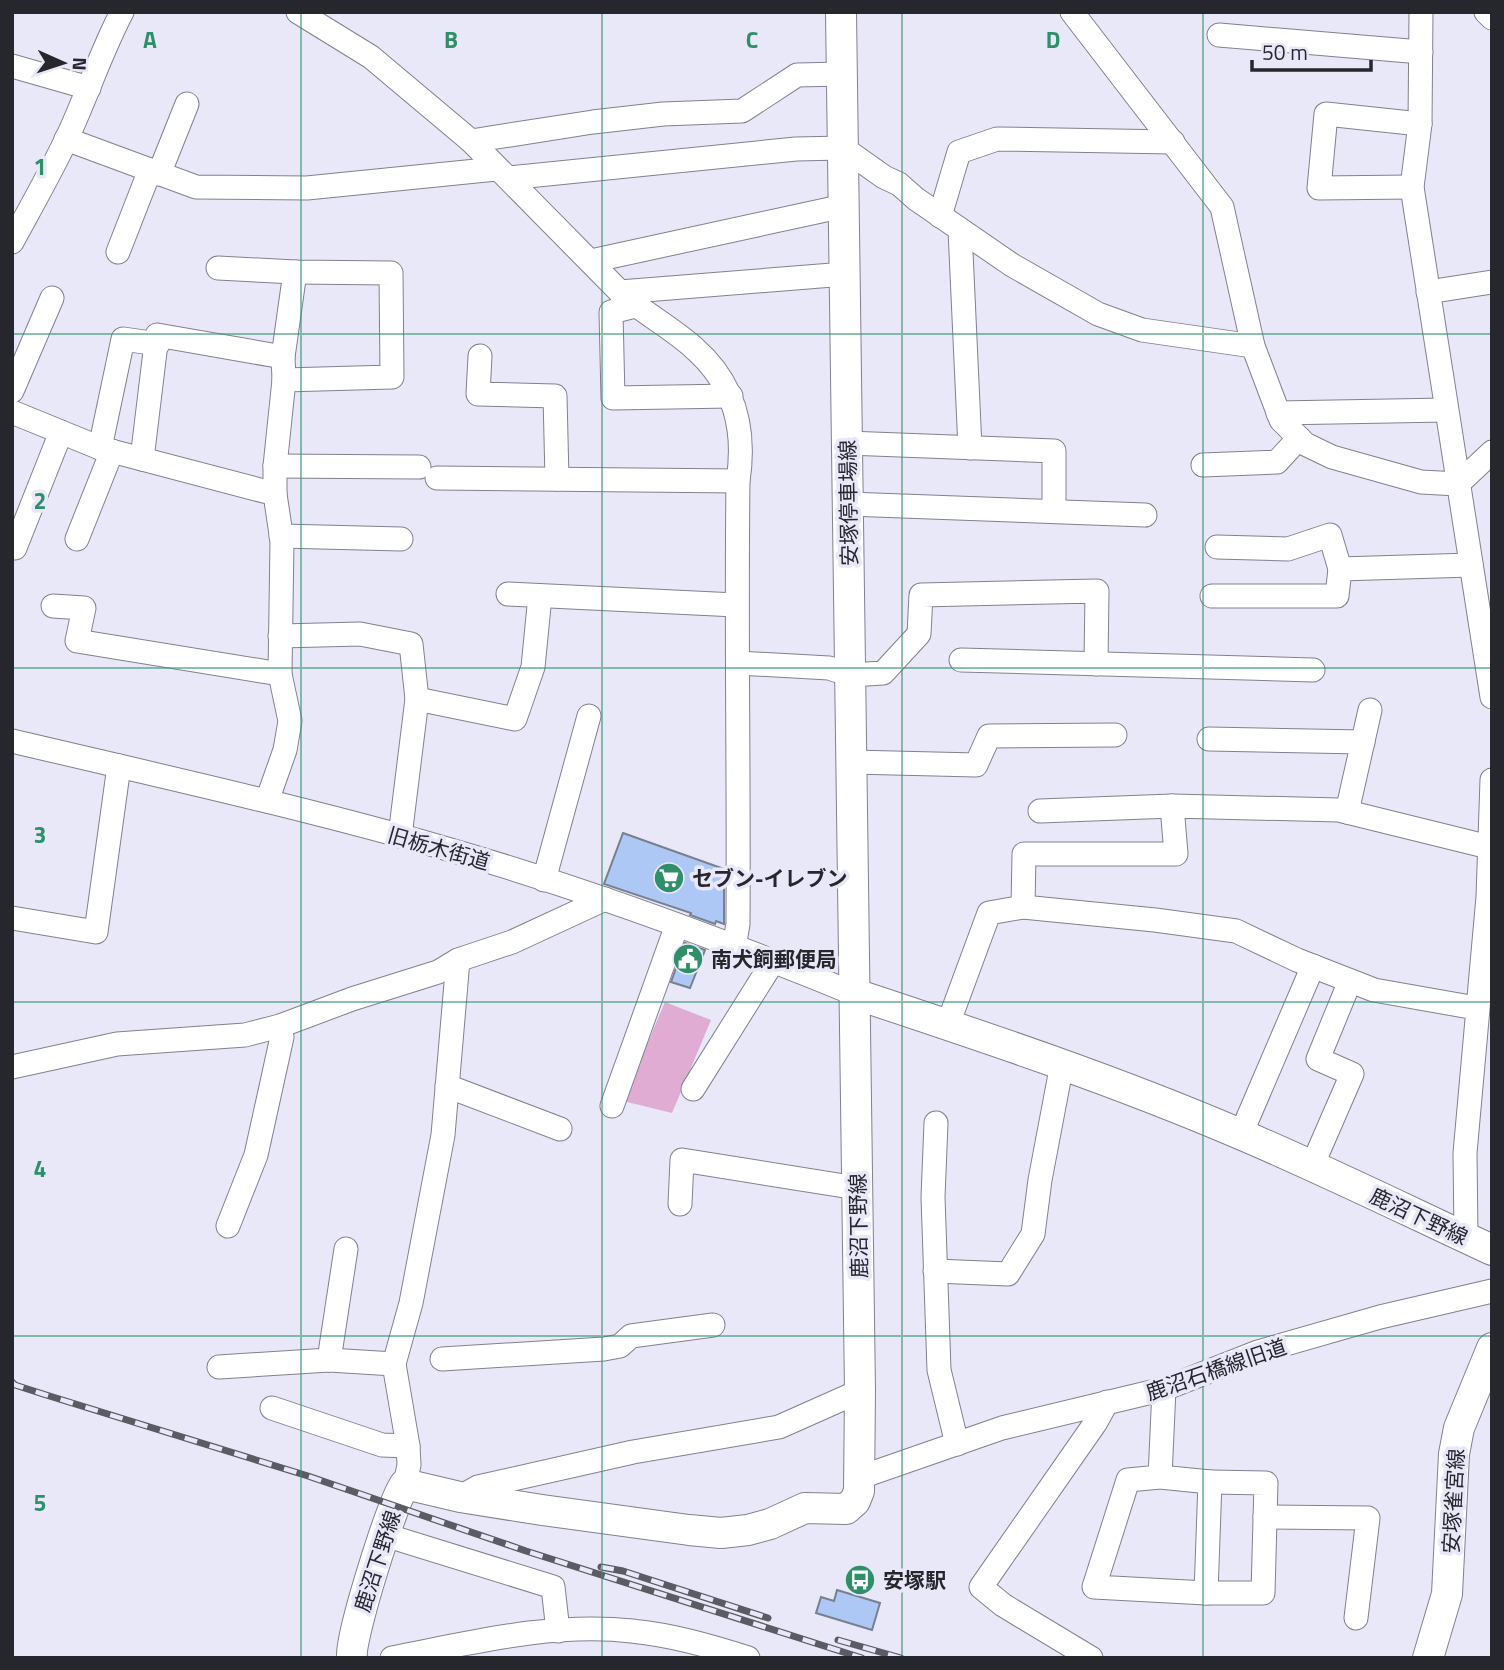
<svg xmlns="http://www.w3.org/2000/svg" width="1504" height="1670" viewBox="0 0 1504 1670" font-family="'Titillium Web','Noto Sans JP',sans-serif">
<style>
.green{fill:#e1acd4}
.building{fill:#aec8f6;stroke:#77808e;stroke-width:2}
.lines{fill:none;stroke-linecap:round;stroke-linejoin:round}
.minor-casing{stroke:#818090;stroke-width:25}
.major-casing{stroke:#818090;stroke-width:32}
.minor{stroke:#fff;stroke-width:23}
.major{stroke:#fff;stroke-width:30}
.rail-casing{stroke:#5b5b64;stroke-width:7}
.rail{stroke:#e8e8f9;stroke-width:4.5;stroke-dasharray:13;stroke-linecap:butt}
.grid{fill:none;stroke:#2e8f68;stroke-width:2;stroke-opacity:0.55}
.labels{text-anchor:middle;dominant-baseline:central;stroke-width:7;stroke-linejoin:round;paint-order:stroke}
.street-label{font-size:21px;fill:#26262d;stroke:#e8e8f9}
.poi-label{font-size:21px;font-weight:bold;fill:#26262d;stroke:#e8e8f9;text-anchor:start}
.grid-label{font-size:23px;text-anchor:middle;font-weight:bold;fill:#2e8f68;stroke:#e8e8f9;stroke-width:7;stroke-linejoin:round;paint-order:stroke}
</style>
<rect width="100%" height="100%" fill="#e8e8f9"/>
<path class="green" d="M665 1002 711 1020 672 1113 623 1101Z"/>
<g class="building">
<path d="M623 833 724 869V924L716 921 715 924 690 915 691 913 604 884Z"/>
<path d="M685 943 705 950 690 988 671 982Z"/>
<path d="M837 1590 880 1603 872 1630 816 1613 821 1597 834 1601Z"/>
</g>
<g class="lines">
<g class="minor-casing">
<g id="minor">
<path d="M298 12 371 57 471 141"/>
<path d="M1072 12 1222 207 1253 346 1281 420 1305 444 1332 457 1421 482 1458 484 1492 452"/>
<path d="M1421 12 1420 124 1412 187 1492 697"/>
<path d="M1486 12 1492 18"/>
<path d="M1219 35 1421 52"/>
<path d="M12 66 89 88"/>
<path d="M66 139 196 187 307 188 496 169"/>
<path d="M159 174 187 104"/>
<path d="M508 178 796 149 843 148 884 177 899 184 916 199 1012 265 1098 314 1142 330 1253 346"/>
<path d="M1412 187 1319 188 1326 114 1420 124"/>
<path d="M940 216 959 152 997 139 1173 142"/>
<path d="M960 230 970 448"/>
<path d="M12 242C31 207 51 172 68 136 87 95 101 52 122 12"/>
<path d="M118 252 150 170"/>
<path d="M591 261 844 206"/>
<path d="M218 268 295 272 391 273 392 377 284 380"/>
<path d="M620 292 845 274"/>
<path d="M1428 292 1492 282"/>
<path d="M635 306 611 312 613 398 731 396"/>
<path d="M480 356 478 394 555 396 557 479"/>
<path d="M12 391 52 298"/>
<path d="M12 412 100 448 275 494 282 541 280 674 290 721 285 750 267 801"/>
<path d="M1278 413 1446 410"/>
<path d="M847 443 1054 451V511"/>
<path d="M100 448 123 339 158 344"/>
<path d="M142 459 157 335 283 357"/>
<path d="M1203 465 1277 462 1299 438"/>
<path d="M275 466 419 467"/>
<path d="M437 478 738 481"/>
<path d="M275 494V466L284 380 283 357 295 272"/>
<path d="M848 504 1145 515"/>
<path d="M281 536 401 539"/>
<path d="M77 539 112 451"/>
<path d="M1217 547 1288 549 1330 535 1340 569"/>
<path d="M15 548 61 432"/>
<path d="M508 594 736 605"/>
<path d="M1212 596H1337L1340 569 1471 565"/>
<path d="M53 606 84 608 77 641 280 674"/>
<path d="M280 636 360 634 411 644 417 699 400 836"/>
<path d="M961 660 1313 670"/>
<path d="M738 663 829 668 850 675 883 673 919 634 921 595 1097 591 1096 664"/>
<path d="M417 699 515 719 533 667 540 596"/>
<path d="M1209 739 1363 742"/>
<path d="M12 741C152 774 292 805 430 844 574 885 716 937 855 994"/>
<path d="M852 762 976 765 989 736 1115 735"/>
<path d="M1040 811 1172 806"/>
<path d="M1347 812 1370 710"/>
<path d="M544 880 589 716"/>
<path d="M1023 907 1155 920 1236 931 1297 960 1374 990 1476 1008"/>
<path d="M12 918 96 932 119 766"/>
<path d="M734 947 738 924C739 777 736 629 738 481 746 429 735 384 694 348 671 327 643 313 620 292L471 141 593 122 663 114 742 111 797 75 842 74"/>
<path d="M948 1024 989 913 1023 907 1024 854H1176L1172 806 1339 810 1489 847"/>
<path d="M12 1067 117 1044 245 1035 280 1026 352 999 438 972 458 960 512 942 605 899"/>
<path d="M447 1086 560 1129"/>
<path d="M693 1089 774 960"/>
<path d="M612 1106 677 925"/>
<path d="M936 1123 933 1197 939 1370 957 1444"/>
<path d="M1241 1134 1313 966"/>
<path d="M1312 1166 1352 1074 1318 1059 1350 981"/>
<path d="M680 1204 682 1160 857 1188"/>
<path d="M228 1226 256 1155 282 1037 280 1026"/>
<path d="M1466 1238 1465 1153 1488 897 1492 780"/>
<path d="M935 1271 1008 1274 1033 1234 1040 1180 1062 1064"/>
<path d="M442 1359 604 1349 620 1346 631 1336 713 1325"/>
<path d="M329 1360 346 1249"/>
<path d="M219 1367 329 1360 394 1364"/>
<path d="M272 1408 382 1445 408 1446"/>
<path d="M861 1477 1002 1428 1164 1389 1258 1352 1380 1317 1492 1291"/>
<path d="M1160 1477 1210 1482 1206 1593 1094 1587 1128 1480 1160 1477 1164 1389"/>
<path d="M405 1484 409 1465 408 1446 394 1364 411 1303 443 1135 458 960"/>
<path d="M460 1497 478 1487 633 1452 779 1427 860 1391"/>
<path d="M1265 1517 1368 1518 1356 1618"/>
<path d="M385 1535 553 1587 558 1631"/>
<path d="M1206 1593H1263L1266 1483 1210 1482"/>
<path d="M392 1658C470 1643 552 1622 632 1631 672 1635 710 1646 748 1658"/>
<path d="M1091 1658 1003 1605 981 1587 1096 1422 1107 1402"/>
</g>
</g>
<g class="major-casing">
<g id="major">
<path d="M855 994C985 1037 1114 1080 1240 1134 1325 1170 1408 1211 1492 1250"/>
<path d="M352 1658C349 1639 392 1502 405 1484L460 1497 542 1510 689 1530 721 1533 748 1530 770 1524 805 1508 846 1509 855 1501 859 1491 860 1391 841 12"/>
<path d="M1428 1658 1447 1594 1454 1454 1459 1428 1492 1348"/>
</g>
</g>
<use href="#minor" class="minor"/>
<use href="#major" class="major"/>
<g class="rail-casing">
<g id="rail">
<path d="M12 1382 15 1385 43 1394 308 1476 526 1551 862 1658"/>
<path d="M601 1567 623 1571 768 1618"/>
<path d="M838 1640 901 1658"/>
</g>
</g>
<use href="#rail" class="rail"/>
</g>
<path class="grid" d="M301 12V1658M602 12V1658M902 12V1658M1203 12V1658M12 334H1492M12 668H1492M12 1002H1492M12 1336H1492"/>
<defs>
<g id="supermarket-disc" transform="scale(1.575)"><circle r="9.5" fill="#2e8f68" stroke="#e8e8f9"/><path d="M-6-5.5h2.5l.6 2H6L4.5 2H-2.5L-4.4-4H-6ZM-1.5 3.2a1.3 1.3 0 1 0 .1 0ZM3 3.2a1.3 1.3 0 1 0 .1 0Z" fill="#fff"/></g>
<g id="civic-disc" transform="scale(1.575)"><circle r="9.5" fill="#2e8f68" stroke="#e8e8f9"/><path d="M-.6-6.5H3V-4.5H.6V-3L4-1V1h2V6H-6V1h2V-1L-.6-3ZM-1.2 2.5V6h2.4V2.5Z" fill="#fff"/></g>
<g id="bus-disc" transform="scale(1.575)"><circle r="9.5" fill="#2e8f68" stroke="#e8e8f9"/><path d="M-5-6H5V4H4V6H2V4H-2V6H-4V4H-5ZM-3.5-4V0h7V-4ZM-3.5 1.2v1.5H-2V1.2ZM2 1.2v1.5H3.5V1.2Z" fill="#fff"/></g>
</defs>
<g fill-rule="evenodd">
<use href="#supermarket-disc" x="669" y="878"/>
<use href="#civic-disc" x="688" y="959"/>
<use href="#bus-disc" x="860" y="1580"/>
</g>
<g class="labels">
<g class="street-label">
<text transform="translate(848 503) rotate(-91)">安塚停車場線</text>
<text transform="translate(439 848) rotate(16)">旧栃木街道</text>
<text transform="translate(1419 1216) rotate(25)">鹿沼下野線</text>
<text transform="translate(858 1226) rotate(-91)">鹿沼下野線</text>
<text transform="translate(1216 1369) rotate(-19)">鹿沼石橋線旧道</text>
<text transform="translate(1453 1501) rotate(-87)">安塚雀宮線</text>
<text transform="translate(377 1561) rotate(-72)">鹿沼下野線</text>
</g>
<g class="poi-label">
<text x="692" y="878">セブン-イレブン</text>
<text x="711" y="959">南犬飼郵便局</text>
<text x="883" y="1580">安塚駅</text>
</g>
</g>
<g class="grid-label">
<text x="150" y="48">A</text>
<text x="451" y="48">B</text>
<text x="752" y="48">C</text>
<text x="1053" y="48">D</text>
<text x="40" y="175">1</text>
<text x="40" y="509">2</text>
<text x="40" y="843">3</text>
<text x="40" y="1177">4</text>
<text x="40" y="1511">5</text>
</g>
<rect width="1504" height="1670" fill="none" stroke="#26262d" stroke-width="28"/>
<g transform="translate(63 63) rotate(93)" stroke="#e8e8f9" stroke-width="5" paint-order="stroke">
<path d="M0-5L12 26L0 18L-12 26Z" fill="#26262d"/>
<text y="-10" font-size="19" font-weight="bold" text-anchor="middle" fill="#26262d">N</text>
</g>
<path d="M1252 60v10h119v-10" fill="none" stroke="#26262d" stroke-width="3.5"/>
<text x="1262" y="60" font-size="21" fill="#26262d" stroke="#e8e8f9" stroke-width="5" paint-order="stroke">50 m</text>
</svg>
